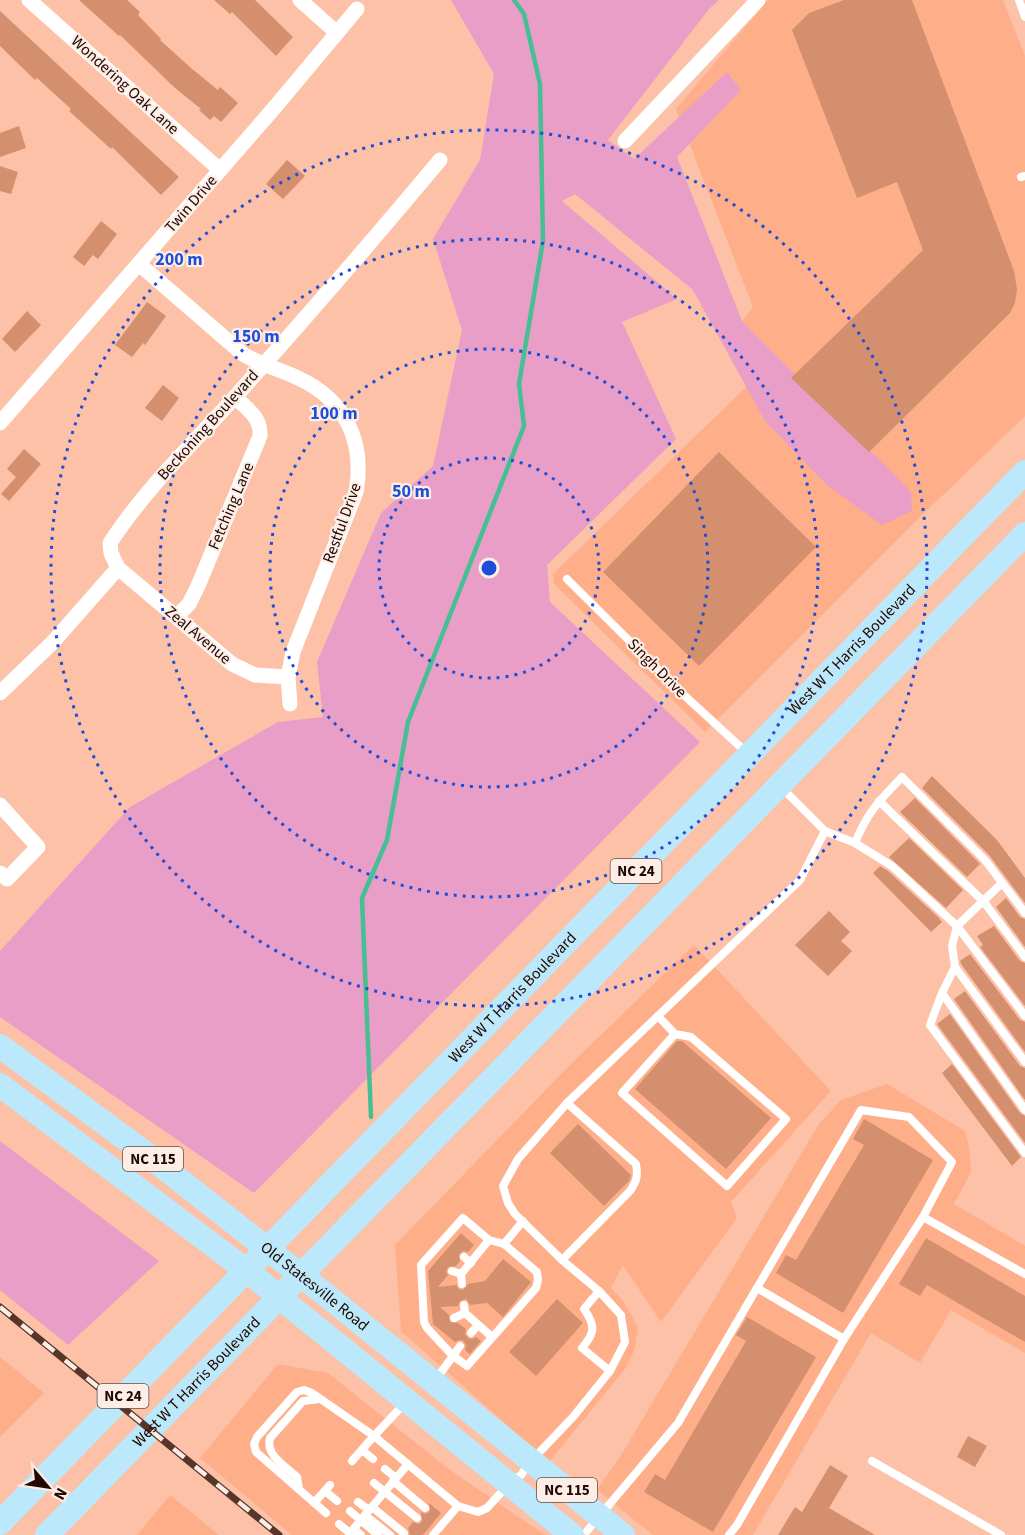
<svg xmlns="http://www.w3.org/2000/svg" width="1025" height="1535" viewBox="0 0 1025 1535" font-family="'Source Sans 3',sans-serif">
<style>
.built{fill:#feaf8a}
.green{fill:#e89ec7}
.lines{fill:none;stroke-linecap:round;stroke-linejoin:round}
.stream{stroke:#46bf93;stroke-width:4.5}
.building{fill:#d48f6f}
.lane{stroke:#fff;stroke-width:8}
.street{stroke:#fff;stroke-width:15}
.primary{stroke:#bbe9fb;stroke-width:24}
.rail-casing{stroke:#57362a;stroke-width:7}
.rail{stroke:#fdede7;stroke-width:4.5;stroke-dasharray:14;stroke-linecap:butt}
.ring{fill:none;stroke:#1d4ed8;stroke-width:3;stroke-dasharray:3 6}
.labels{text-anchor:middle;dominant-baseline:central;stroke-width:4.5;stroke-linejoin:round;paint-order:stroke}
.shield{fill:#fdede7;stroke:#634d46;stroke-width:1.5}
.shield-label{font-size:15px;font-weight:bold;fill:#210801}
.street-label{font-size:16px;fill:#210801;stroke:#fdede7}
.centre{fill:#1d4ed8;stroke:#fdede7;stroke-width:3}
.ring-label{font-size:18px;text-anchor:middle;font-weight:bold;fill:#1d4ed8;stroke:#fdede7;stroke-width:4.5;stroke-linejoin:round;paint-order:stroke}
</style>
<rect width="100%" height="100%" fill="#fcc1a7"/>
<g class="built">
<path d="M768 0H1003L1025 56V416L915 522 705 732 554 584 553 574 775 359 742 321 753 307 676 109Z"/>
<path d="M694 945 831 1091 731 1202 737 1218 661 1322 623 1265 611 1288 623 1301 638 1327 635 1349 625 1369 549 1462 401 1331 395 1245 573 1062Z"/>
<path d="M887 1084 965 1131 969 1147 971 1172 954 1204 1025 1246V1353L951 1310 920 1363 871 1333 753 1535H653L597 1490 623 1452 819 1124 841 1100Z"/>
<path d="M0 1357 44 1393 0 1437Z"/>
<path d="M278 1364 328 1373 450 1470 545 1535H292L200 1458Z"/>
<path d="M170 1495 219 1535H137Z"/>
</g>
<g class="green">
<path d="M451 0H719L709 9 608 140 634 159 727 72 741 90 677 157 742 321 911 492 912 511 882 525 828 486 765 421 693 290 575 194 562 201 677 299 622 322 676 439 547 565 550 602 700 742 254 1193 0 1017V951L130 807 278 722 323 717 317 662 381 513 433 466 462 330 433 239 480 160 494 74Z"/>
<path d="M0 1141 159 1261 68 1345 0 1290Z"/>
</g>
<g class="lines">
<path class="stream" d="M371 1117 362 898 387 840 408 722 524 426 519 384 543 241 540 84 524 14 514 0"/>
</g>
<g class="building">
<path d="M79 0H127L140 12 138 15 161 39 160 40 191 68 218 90 220 87 238 103 221 122 214 116 210 120 199 110 201 109 175 88 120 35 119 36Z"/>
<path d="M214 0H255L293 37 276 56 232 12 230 14Z"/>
<path d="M844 0H912L1014 271 1017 289 1015 303 1010 313 869 452 791 378 923 250 897 182 857 198 792 30 809 13Z"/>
<path d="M0 11 179 177 161 195 112 147 111 149 69 111 71 109 37 78 35 80 0 46Z"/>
<path d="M19 126 26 148 0 157V133Z"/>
<path d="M287 160 305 176 283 199 266 184Z"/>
<path d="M0 166 18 172 11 194 0 191Z"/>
<path d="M101 221 117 234 98 259 93 255 84 266 73 257Z"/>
<path d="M147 302 166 316 145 345 143 343 132 357 115 345Z"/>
<path d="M27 311 41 325 15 352 2 339Z"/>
<path d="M163 385 179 398 162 421 145 408Z"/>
<path d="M24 449 41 464 9 501 1 494 16 477 7 469Z"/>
<path d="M719 452 816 547 699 666 603 572Z"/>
<path d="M932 776 997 840 1025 878V903L989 855 922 788Z"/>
<path d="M915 798 980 864 967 877 900 812Z"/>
<path d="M909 838 963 890 946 908 889 857Z"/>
<path d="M880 866 888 871 938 917 942 922 931 932 873 873Z"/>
<path d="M1006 898 1020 917 1025 919V947L996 907Z"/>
<path d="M829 911 850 932 841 941 852 951 828 976 795 945Z"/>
<path d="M994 926 1020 961 1025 963V1006L980 947 983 945 977 936Z"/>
<path d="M970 954 1020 1020 1025 1022V1052L961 964 960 961Z"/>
<path d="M965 991 1020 1066 1025 1068V1100L954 999Z"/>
<path d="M950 1014 1020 1113 1025 1116V1143L937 1024Z"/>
<path d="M677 1041H682L771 1118 726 1169 635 1089Z"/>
<path d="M952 1064 1021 1157 1012 1166 942 1073Z"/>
<path d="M864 1119 933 1160 843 1313 776 1273 786 1255 796 1260 864 1145 853 1139Z"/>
<path d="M578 1124 631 1175 629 1181 604 1206 550 1153Z"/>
<path d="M461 1233 474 1245 468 1252 463 1251 459 1254 460 1261 456 1266 448 1267 446 1272 448 1275 438 1287 456 1285 459 1289 463 1290 468 1284 485 1281 503 1259 531 1282 503 1317 487 1303 470 1305 466 1299 460 1301 458 1306 440 1307 449 1315 450 1322 458 1323 466 1329 465 1334 468 1338 472 1339 476 1337 481 1341 470 1354 465 1350 466 1346 464 1341 460 1340 455 1342 433 1324 428 1271Z"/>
<path d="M926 1238 1025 1296V1342L927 1285 920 1296 899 1284Z"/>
<path d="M557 1299 583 1323 536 1376 509 1352Z"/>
<path d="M747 1317 816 1357 713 1532 644 1492 655 1474 665 1480 746 1341 736 1335Z"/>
<path d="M968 1436 987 1446 975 1467 957 1457Z"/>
<path d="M830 1465 848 1476 829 1508 875 1535H778L795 1507 802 1512Z"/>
<path d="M429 1503 441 1513 423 1535H410L408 1528 413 1522 419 1524 422 1521 421 1512 426 1514 430 1511Z"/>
</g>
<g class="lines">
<g class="lane">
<path d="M1019 0 1025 17"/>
<path d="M1021 177 1025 176"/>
<path d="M567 579 685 696 746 752"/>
<path d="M879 801 984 902 1025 957"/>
<path d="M825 831 855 843 892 866 957 926 1025 1016"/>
<path d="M855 843C868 811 879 801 902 777L985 860 1025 913"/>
<path d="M955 967 952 946 957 926 1002 883"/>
<path d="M942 993 930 1025 1025 1153"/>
<path d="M658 1016 675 1034 622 1093 727 1186 786 1119 691 1037 675 1034"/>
<path d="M1025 1062 955 967 942 993 1025 1110"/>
<path d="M464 1257 471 1263"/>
<path d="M562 1260 630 1191C637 1181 638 1175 636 1164L567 1103"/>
<path d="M452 1271 461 1274"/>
<path d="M462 1284 461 1274 489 1240"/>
<path d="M599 1291 584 1309C596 1326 595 1333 582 1348L610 1371"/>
<path d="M464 1305 465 1313 492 1337"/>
<path d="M454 1318 465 1313"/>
<path d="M471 1333 478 1325"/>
<path d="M844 1339 923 1217"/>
<path d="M460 1346 453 1356 467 1366 536 1288 538 1280 537 1272 504 1244"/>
<path d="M436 1379 453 1356 427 1328 424 1322 421 1265 463 1218 489 1240 504 1244 523 1221"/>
<path d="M404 1404 374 1436 458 1506 478 1512 487 1508 509 1484 521 1475 531 1461 573 1417 610 1371 625 1342 621 1315 599 1291 562 1260 515 1214 508 1203 503 1186 518 1159 567 1103 800 880 825 831 782 788"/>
<path d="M362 1450 373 1459"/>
<path d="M872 1461 1001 1535"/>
<path d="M385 1469 396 1478"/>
<path d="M393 1481 425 1508"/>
<path d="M374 1483 417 1518"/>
<path d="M299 1489 297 1477C285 1466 265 1455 270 1438L303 1401 320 1399"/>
<path d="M325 1491 337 1501"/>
<path d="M358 1502 369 1510"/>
<path d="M314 1503 330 1485"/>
<path d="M372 1507 404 1533"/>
<path d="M350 1511 378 1535"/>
<path d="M326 1513 256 1452 254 1444 257 1437 297 1392 304 1390 312 1393 374 1436 352 1461"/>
<path d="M365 1515 390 1535"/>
<path d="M339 1524 352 1535"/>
<path d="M354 1529 361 1535"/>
<path d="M587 1531 678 1423 861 1110 909 1117 952 1162 923 1217 1025 1274"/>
<path d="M350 1533 408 1464"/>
<path d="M433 1535 458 1506"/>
<path d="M729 1535 737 1525 844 1339 757 1288"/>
</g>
<g class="street">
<path d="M29 0 220 170"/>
<path d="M300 0 337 33"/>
<path d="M625 141 758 0"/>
<path d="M139 264 243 354C260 365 280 369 298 378 346 400 365 442 356 492L293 652 288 677 290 704"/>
<path d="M0 423 275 107 357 9"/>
<path d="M118 568 232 664 255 675 288 677"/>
<path d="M176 617 189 604 198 586 260 436C261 417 248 410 235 397"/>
<path d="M0 693 53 642 118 568 111 553 110 543C145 489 191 446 234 398 304 320 373 240 440 160"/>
<path d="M0 805 38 847 7 879 0 873"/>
</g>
<g class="primary">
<path id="s1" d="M0 1046 145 1153 326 1295 623 1535"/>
<path d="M0 1085 246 1270 572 1535"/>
<path id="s2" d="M0 1523 1025 472"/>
<path id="s3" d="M47 1535 1025 534"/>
</g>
<g class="rail-casing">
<path id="rail" d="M0 1307 279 1535"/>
</g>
<use href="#rail" class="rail"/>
</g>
<g class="ring">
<circle cx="489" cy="568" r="110"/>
<circle cx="489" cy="568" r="219"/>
<circle cx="489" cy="568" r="329"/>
<circle cx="489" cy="568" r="438"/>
</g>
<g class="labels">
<g class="shield">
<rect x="610.5" y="859" width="51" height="24" rx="4.5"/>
<rect x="123" y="1147" width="60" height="24" rx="4.5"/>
<rect x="97.5" y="1384" width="51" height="24" rx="4.5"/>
<rect x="537" y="1478" width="60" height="24" rx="4.5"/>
</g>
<g class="shield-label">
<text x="636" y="871">NC 24</text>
<text x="153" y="1159">NC 115</text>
<text x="123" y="1396">NC 24</text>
<text x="567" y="1490">NC 115</text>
</g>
<g class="street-label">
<text transform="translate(125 85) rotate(42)">Wondering Oak Lane</text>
<text transform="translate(191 204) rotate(-49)">Twin Drive</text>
<text transform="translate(208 425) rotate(-48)">Beckoning Boulevard</text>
<text transform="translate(231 506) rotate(-67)">Fetching Lane</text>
<text transform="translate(342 523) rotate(-70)">Restful Drive</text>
<text transform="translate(198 635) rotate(40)">Zeal Avenue</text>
<text stroke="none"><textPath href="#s2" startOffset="1220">West W T Harris Boulevard</textPath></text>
<text transform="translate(657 668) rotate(45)">Singh Drive</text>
<text stroke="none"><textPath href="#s2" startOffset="734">West W T Harris Boulevard</textPath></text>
<text stroke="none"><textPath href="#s1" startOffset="396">Old Statesville Road</textPath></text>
<text stroke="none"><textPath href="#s3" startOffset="214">West W T Harris Boulevard</textPath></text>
</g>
</g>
<circle cx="489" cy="568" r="9" class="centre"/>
<g class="ring-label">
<text x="179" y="265">200 m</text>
<text x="256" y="342">150 m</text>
<text x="334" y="419">100 m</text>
<text x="411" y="497">50 m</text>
</g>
<g transform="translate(48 1487) rotate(119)" stroke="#fdede7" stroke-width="4.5" paint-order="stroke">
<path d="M0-4.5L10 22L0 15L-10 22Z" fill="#210801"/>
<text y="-9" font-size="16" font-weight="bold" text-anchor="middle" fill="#210801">N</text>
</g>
</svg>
